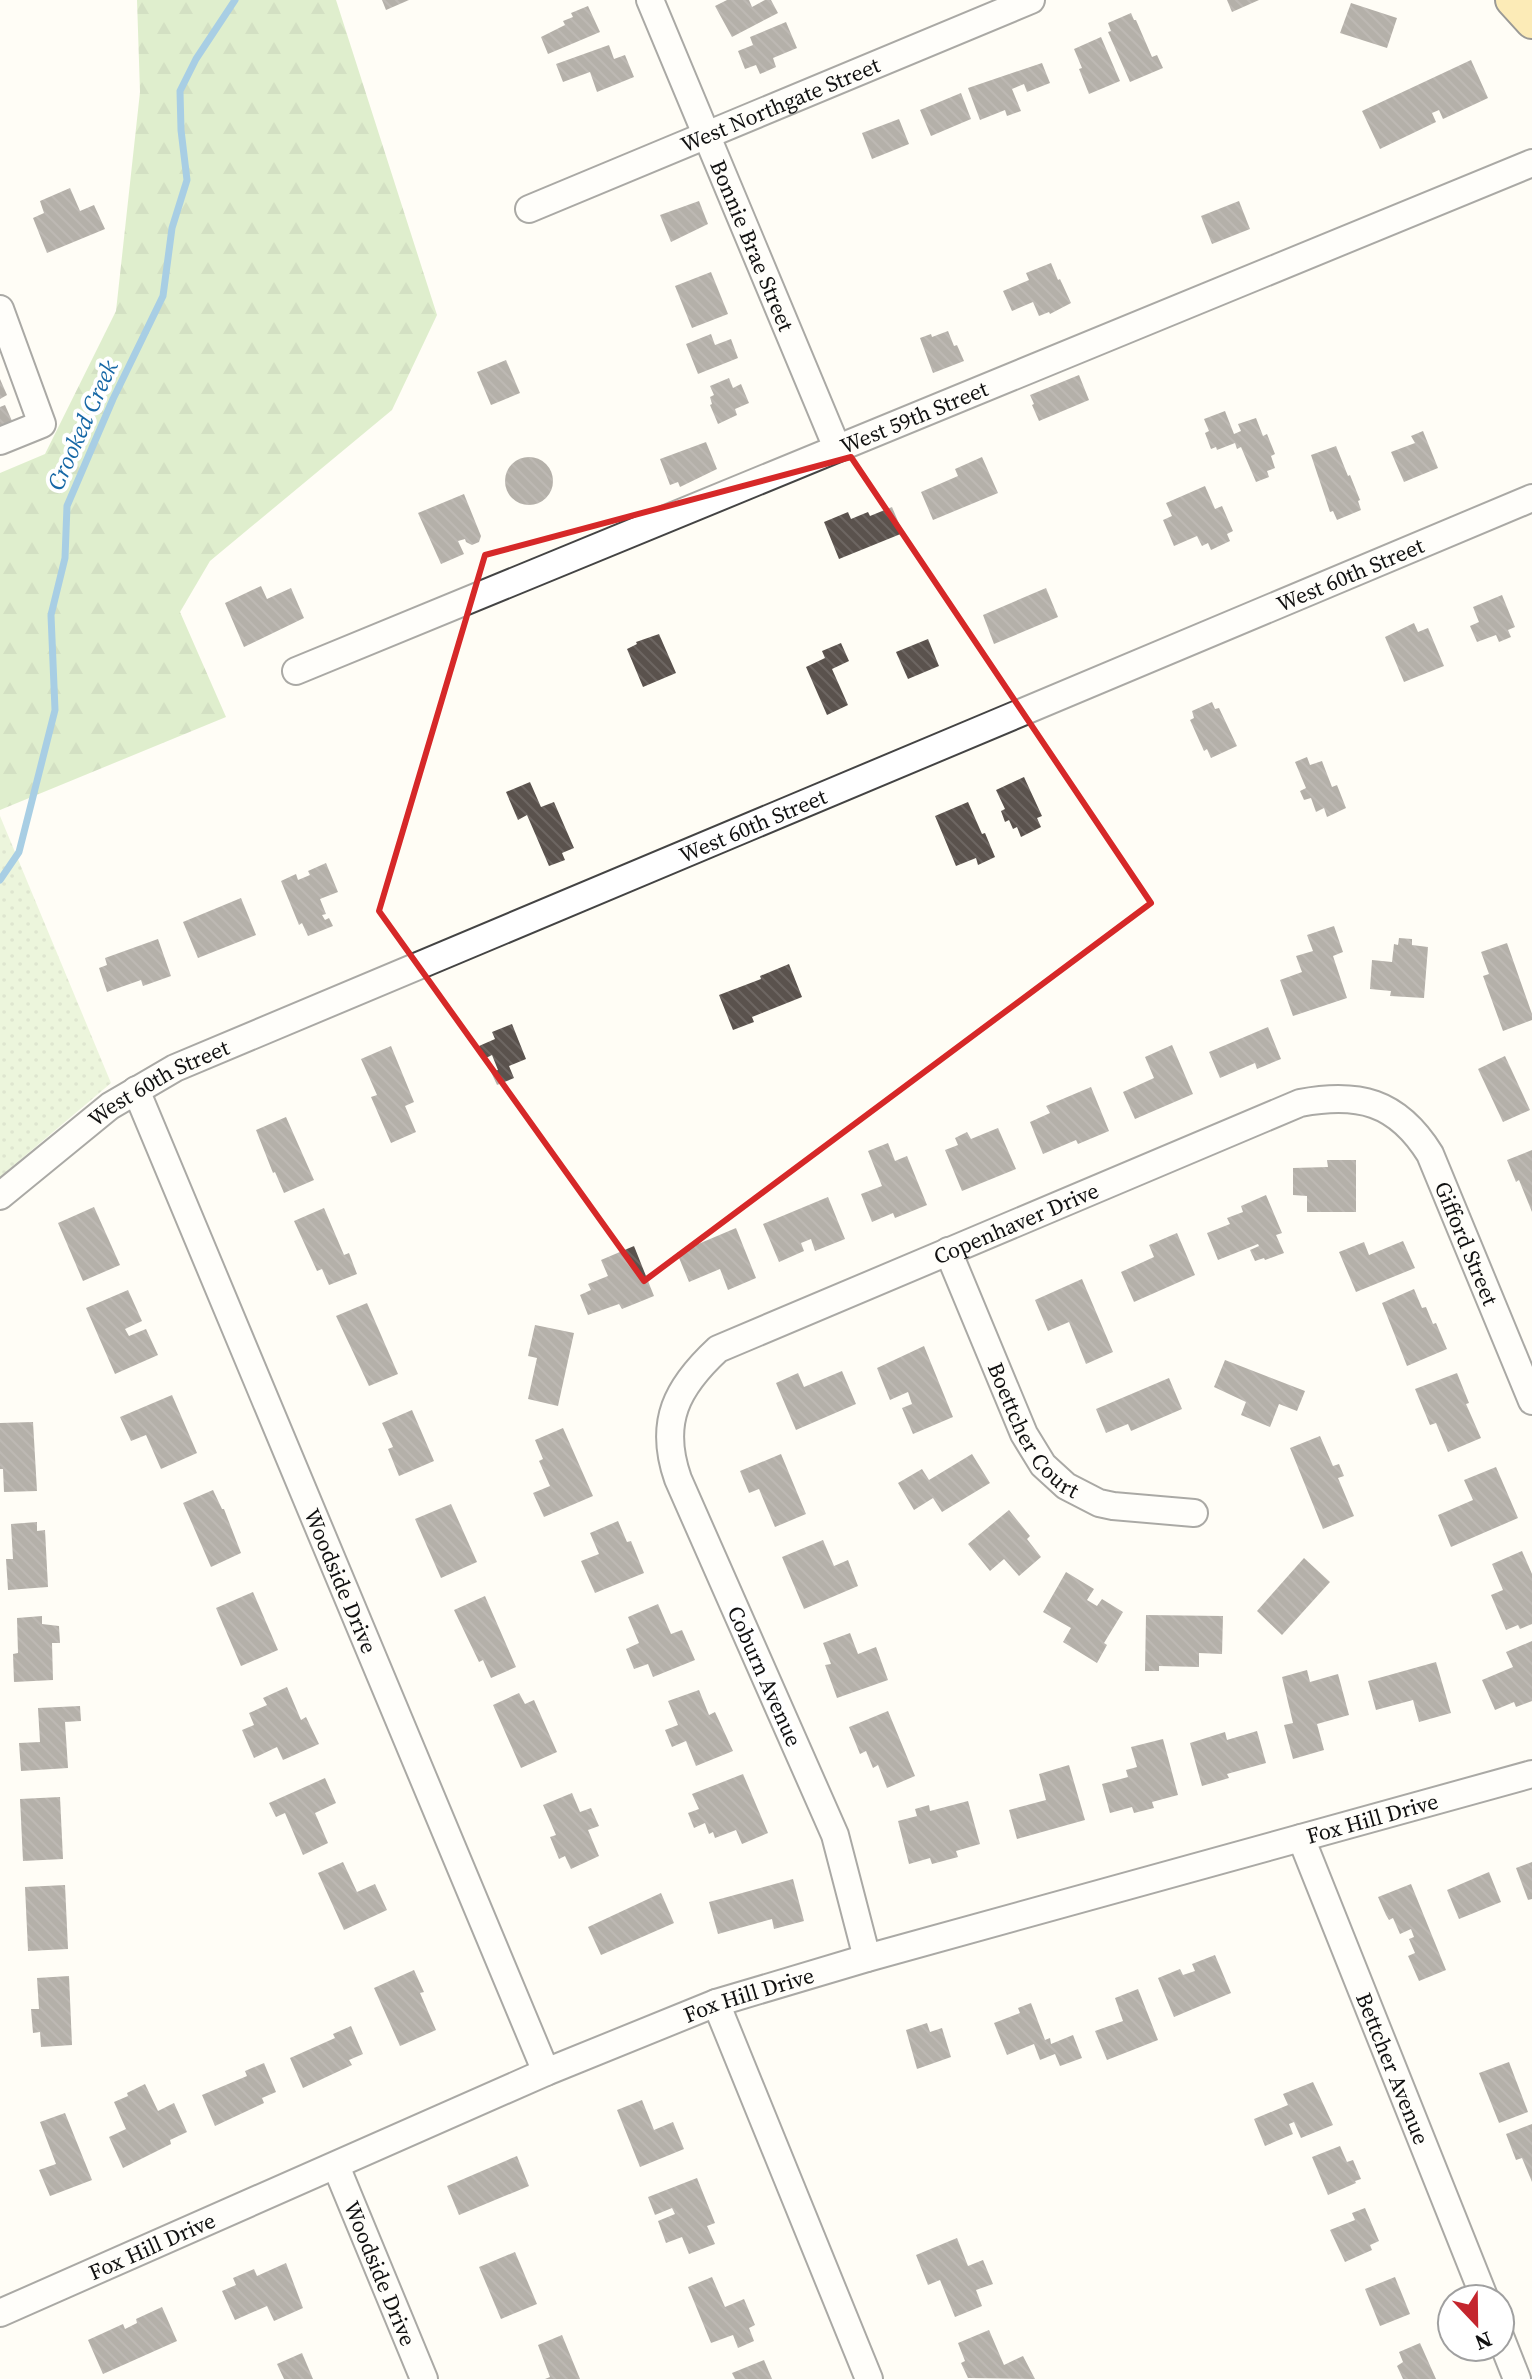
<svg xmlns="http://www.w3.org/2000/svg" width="1532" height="2379" viewBox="0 0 1532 2379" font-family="'Source Serif 4',serif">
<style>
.forest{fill:url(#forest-firs)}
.park{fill:url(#park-dots)}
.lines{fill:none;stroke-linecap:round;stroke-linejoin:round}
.stream{stroke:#3f96cf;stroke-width:7}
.building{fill:url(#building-back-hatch)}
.minor-casing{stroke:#444;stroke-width:30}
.major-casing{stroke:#222;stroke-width:36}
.minor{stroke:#fff;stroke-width:26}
.major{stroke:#f9d66b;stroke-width:32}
.marked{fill:none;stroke:#d62828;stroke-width:6;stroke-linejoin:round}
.labels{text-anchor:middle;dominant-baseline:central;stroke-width:8;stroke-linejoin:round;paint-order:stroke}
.street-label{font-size:22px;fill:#111;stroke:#fff}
.water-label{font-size:24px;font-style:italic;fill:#1768a6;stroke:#fff}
</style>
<defs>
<pattern id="forest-firs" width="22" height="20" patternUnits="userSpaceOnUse" patternTransform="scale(2)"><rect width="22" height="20" fill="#b9dc9c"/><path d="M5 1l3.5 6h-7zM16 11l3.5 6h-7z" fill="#9ebc85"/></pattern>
<pattern id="park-dots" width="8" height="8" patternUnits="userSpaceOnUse" patternTransform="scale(2)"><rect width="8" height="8" fill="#d5ebbd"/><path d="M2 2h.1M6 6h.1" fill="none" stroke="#b6c8a1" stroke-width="1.8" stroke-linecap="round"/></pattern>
<pattern id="building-back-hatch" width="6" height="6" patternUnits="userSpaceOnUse" patternTransform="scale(2)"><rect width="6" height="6" fill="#5a524d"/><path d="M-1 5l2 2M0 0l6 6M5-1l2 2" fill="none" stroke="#6d6662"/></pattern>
</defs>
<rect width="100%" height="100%" fill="#fffdf5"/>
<path class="forest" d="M137 0H336L437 315 392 410 210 561 180 612 226 717 0 810V473L45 454 116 311 140 92Z"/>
<path class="park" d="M0 816 111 1083 0 1177Z"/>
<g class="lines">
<path class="stream" d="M0 880 19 852 55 710 51 615 65 558 67 506 113 399 163 296 172 228 187 180 181 130 180 91 196 59 235 0"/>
</g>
<g class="building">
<path d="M382 0H409L386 10Z"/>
<path d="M727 0H749L752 7 765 0H771L778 13 732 37 715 6Z"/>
<path d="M1227 0H1259L1232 12Z"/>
<path d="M1351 3 1397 18 1387 48 1340 33Z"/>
<path d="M588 6 600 32 548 54 541 37 565 25 563 21 573 17 571 13Z"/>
<path d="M1131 13 1134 20H1136L1152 57 1157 55 1163 68 1130 82 1108 32 1111 31 1108 23Z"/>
<path d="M786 22 797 48 773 58 776 67 760 74 756 65 745 69 738 51 753 45 750 37Z"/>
<path d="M1101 37 1120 81 1089 94 1079 69 1082 68 1074 49Z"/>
<path d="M609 45 614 59 625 55 634 77 597 92 590 72 563 82 556 64Z"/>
<path d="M1471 60 1488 98 1443 119 1439 110 1432 113 1436 122 1380 149 1362 111Z"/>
<path d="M1042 63 1050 83 1027 92 1024 84 1012 89 1021 111 1007 116 1005 110 980 120 968 88Z"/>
<path d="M961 93 971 119 931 136 920 110Z"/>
<path d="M899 119 909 144 872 159 862 133Z"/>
<path d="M70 188 80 211 94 205 105 229 47 253 33 218 44 213 40 201Z"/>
<path d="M699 201 708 224 671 242 660 215Z"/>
<path d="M1239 201 1250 229 1212 244 1201 216Z"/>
<path d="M1051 263 1058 280 1060 279 1071 303 1050 314 1049 312 1039 316 1033 302 1012 311 1003 291 1029 280 1026 273Z"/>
<path d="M711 272 728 314 692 328 675 286Z"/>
<path d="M948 331 954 346 957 345 964 361 933 373 920 338 931 334 932 337Z"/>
<path d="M711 334 715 345 731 339 738 358 698 374 686 344Z"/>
<path d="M506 360 520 393 491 405 477 372Z"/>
<path d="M1079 375 1089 400 1039 421 1032 405 1034 404 1030 395Z"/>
<path d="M729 378 733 388 741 384 749 403 735 409 737 415 718 424 710 405 712 404 710 397 714 395 710 386Z"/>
<path d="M0 379 7 395 0 399Z"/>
<path d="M5 405 12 421 0 427V407Z"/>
<path d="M1225 411 1234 434 1241 431 1238 424 1256 418 1263 436 1267 434 1275 454 1271 456 1275 468 1267 471 1269 477 1256 482 1241 447 1237 449 1235 443 1217 450 1216 447 1211 449 1205 433 1209 431 1204 419Z"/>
<path d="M1423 431 1438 468 1404 482 1391 452 1415 443 1411 436Z"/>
<path d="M706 442 717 469 680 487 678 482 670 485 660 459Z"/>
<path d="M1336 446 1348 476 1350 475 1360 500 1358 501 1361 510 1337 520 1333 511 1330 512 1311 455Z"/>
<circle cx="529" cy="481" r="24"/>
<path d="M982 457 998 493 933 520 921 492 958 476 955 469Z"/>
<path d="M1205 486 1215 509 1222 506 1233 531 1227 534 1230 541 1211 550 1208 543 1202 546 1197 536 1174 546 1163 520 1172 516 1166 503Z"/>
<path d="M464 494 481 536 479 542 472 545 466 542 465 539 458 541 464 554 441 564 418 513Z"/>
<path d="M892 507 903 533 839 559 824 522 848 512 851 519 868 512 870 516Z"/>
<path d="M261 586 267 599 291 588 304 618 244 647 225 603Z"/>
<path d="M1046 588 1058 617 994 644 983 615Z"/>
<path d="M1502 595 1515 627 1508 630 1511 637 1499 642 1496 635 1477 642 1470 626 1479 622 1473 607Z"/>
<path d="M1414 623 1418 632 1428 628 1444 666 1404 682 1385 637Z"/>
<path d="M659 634 676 673 643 687 627 649 637 644 636 642Z"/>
<path d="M928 639 939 666 908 679 896 652Z"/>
<path d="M841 643 849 661 832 669 848 705 827 715 806 667 825 658 822 651Z"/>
<path d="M1212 702 1215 709 1219 708 1237 746 1211 758 1207 749 1204 751 1190 720 1194 718 1192 711Z"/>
<path d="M1307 757 1310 765 1322 761 1332 787 1337 785 1346 808 1327 817 1324 808 1316 812 1311 798 1304 800 1300 791 1306 788 1295 762Z"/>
<path d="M1024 777 1042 816 1037 818 1041 827 1021 837 1017 827 1013 829 1009 820 1005 822 1001 811 1005 809 996 790Z"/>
<path d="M530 782 541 807 554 802 574 848 562 853 565 860 549 866 527 815 518 820 506 792Z"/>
<path d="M968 802 982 834 985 833 995 857 978 865 976 858 956 866 935 816Z"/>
<path d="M326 863 338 892 320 899 326 914 322 915 325 920 329 918 333 926 308 936 302 923 299 925 281 881 296 874 298 880 310 875 308 871Z"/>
<path d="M241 898 256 935 198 958 183 922Z"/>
<path d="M1334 926 1343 952 1333 956 1347 998 1293 1016 1280 980 1302 972 1296 956 1313 951 1307 935Z"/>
<path d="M1399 938 1412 939V945L1428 947 1424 998 1390 996 1391 991 1370 989 1372 960 1392 962 1394 944 1398 945Z"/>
<path d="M158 939 171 976 143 986 141 980 107 992 99 968 107 965 105 958Z"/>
<path d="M1507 943 1532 1014V1020L1503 1031 1483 976 1489 974 1481 952Z"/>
<path d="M789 964 802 997 752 1017 754 1022 733 1030 719 995 761 979 760 976Z"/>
<path d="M512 1024 526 1059 509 1066 514 1078 497 1085 491 1072 498 1070 492 1055 484 1059 479 1046 495 1039 492 1032Z"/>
<path d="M1268 1027 1281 1059 1257 1069 1255 1063 1220 1078 1209 1052Z"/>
<path d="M1172 1045 1193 1094 1135 1119 1123 1092 1154 1078 1145 1057Z"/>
<path d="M391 1046 414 1102 405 1106 416 1132 391 1143 371 1097 377 1095 361 1059Z"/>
<path d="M1505 1056 1530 1110 1503 1122 1478 1069Z"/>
<path d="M1091 1087 1109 1131 1078 1144 1076 1140 1043 1154 1030 1122 1050 1113 1046 1106Z"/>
<path d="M286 1117 314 1180 284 1193 275 1172 273 1173 256 1130Z"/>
<path d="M998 1128 1016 1169 962 1191 945 1150 958 1145 955 1138 967 1132 971 1139Z"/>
<path d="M888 1143 895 1161 907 1156 927 1205 895 1218 893 1213 872 1222 861 1194 882 1186 868 1151Z"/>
<path d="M1532 1150V1212L1519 1180 1516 1182 1507 1160Z"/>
<path d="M1327 1160H1356V1212H1307V1196L1293 1195V1168L1328 1167Z"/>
<path d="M1266 1195 1282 1233 1276 1235 1284 1253 1265 1260 1264 1258 1255 1261 1250 1250 1259 1246 1258 1244 1218 1260 1207 1233 1230 1224 1227 1218 1243 1212 1241 1206Z"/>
<path d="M828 1197 845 1239 815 1251 811 1239 801 1243 804 1251 779 1262 763 1224Z"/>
<path d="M94 1207 120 1265 83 1281 58 1223Z"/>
<path d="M324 1208 344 1255 349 1253 357 1274 329 1285 322 1269 317 1271 294 1221Z"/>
<path d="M736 1228 756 1278 728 1290 720 1269 689 1282 677 1253Z"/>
<path d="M1177 1233 1195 1275 1134 1302 1121 1272 1154 1257 1149 1245Z"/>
<path d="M1403 1241 1415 1268 1356 1292 1339 1252 1364 1242 1369 1255Z"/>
<path d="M634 1246 654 1296 622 1309 619 1304 588 1315 580 1295 591 1290 588 1284 608 1276 601 1260Z"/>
<path d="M1082 1279 1113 1352 1086 1364 1069 1322 1048 1331 1035 1300Z"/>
<path d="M1414 1289 1422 1308 1426 1307 1433 1324 1436 1323 1447 1349 1407 1366 1382 1303Z"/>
<path d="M128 1290 142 1321 125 1329 129 1336 146 1329 158 1355 115 1374 86 1308Z"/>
<path d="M367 1303 398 1374 369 1386 336 1316Z"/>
<path d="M535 1325 574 1333 558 1406 528 1399 537 1358 528 1356Z"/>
<path d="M924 1346 953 1417 913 1434 902 1408 912 1404 908 1392 890 1400 877 1368Z"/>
<path d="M1225 1360 1305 1391 1297 1411 1279 1404 1270 1427 1241 1415 1246 1402 1214 1387Z"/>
<path d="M842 1371 856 1404 796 1430 776 1383 798 1373 804 1387Z"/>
<path d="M1457 1373 1469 1403 1466 1404 1481 1438 1448 1452 1436 1423 1430 1425 1415 1389Z"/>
<path d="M1169 1378 1182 1409 1131 1431 1128 1424 1106 1433 1096 1409Z"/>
<path d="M172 1395 197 1453 161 1469 146 1435 131 1441 120 1417Z"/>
<path d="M412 1410 434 1461 399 1476 388 1449 393 1447 382 1423Z"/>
<path d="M33 1422 37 1491 4 1492 3 1469H0V1423Z"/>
<path d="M563 1428 593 1496 544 1517 533 1493 550 1486 539 1461 543 1459 535 1440Z"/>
<path d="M1320 1436 1333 1466 1339 1464 1344 1476 1338 1478 1354 1516 1323 1529 1290 1448Z"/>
<path d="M781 1454 806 1514 775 1527 759 1489 749 1493 740 1471Z"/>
<path d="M972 1454 990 1483 942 1512 933 1498 914 1510 898 1483 922 1469 929 1480Z"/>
<path d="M1496 1467 1518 1518 1451 1547 1438 1515 1473 1500 1464 1480Z"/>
<path d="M213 1490 222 1509H224L241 1553 211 1567 183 1503Z"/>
<path d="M451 1504 477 1562 441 1578 415 1519Z"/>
<path d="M1009 1510 1030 1536 1027 1539 1041 1557 1019 1576 1004 1559 990 1571 968 1544Z"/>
<path d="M618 1521 627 1542 631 1541 644 1573 595 1593 581 1561 599 1554 590 1533Z"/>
<path d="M37 1522V1531L45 1530 48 1587 8 1590 6 1559H13L11 1524Z"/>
<path d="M823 1540 834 1566 848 1560 858 1586 804 1609 782 1557Z"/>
<path d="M1522 1551 1532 1574V1624L1520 1629 1518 1625 1506 1630 1491 1595 1503 1590 1492 1564Z"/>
<path d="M1304 1558 1330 1582 1282 1635 1257 1611Z"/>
<path d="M1066 1572 1094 1589 1087 1600 1097 1606 1102 1599 1123 1612 1104 1643 1107 1645 1097 1663 1063 1642 1071 1628 1043 1612Z"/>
<path d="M253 1592 278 1650 241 1666 216 1608Z"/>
<path d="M485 1596 516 1667 491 1678 483 1660 479 1662 454 1610Z"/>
<path d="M658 1604 671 1634 682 1630 695 1660 653 1677 648 1664 634 1669 626 1649 639 1643 628 1617Z"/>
<path d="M1146 1615 1223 1616 1222 1654 1199 1653V1667L1159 1666V1671H1145Z"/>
<path d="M42 1616V1624L59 1626 60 1643H52L53 1680 14 1682 13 1654 18 1653 17 1618Z"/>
<path d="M850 1633 858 1654 876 1647 888 1680 837 1698 825 1665 831 1664 823 1643Z"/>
<path d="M1532 1641V1701L1516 1707 1514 1702 1495 1710 1482 1680 1513 1667 1506 1652Z"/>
<path d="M1436 1662 1451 1713 1419 1722 1413 1700 1376 1710 1368 1681Z"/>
<path d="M1307 1670 1310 1682 1338 1674 1349 1715 1317 1724 1324 1750 1293 1759 1284 1725 1293 1723 1282 1677Z"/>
<path d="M287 1687 301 1720 306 1717 319 1744 283 1760 277 1747 254 1758 242 1730 254 1725 249 1713 267 1705 263 1698Z"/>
<path d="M699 1690 709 1715 715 1712 733 1751 696 1766 686 1741 672 1747 665 1730 678 1725 668 1701Z"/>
<path d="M519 1693 525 1704 534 1700 557 1752 521 1768 493 1705Z"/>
<path d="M80 1706 81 1721 65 1722 68 1768 21 1771 19 1743 40 1742 38 1708Z"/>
<path d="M888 1711 915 1776 887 1788 878 1765 873 1768 866 1751 860 1754 849 1727Z"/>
<path d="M1257 1731 1266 1763 1227 1774 1229 1778 1202 1786 1190 1743 1225 1732 1227 1740Z"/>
<path d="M1163 1739 1178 1795 1152 1802 1154 1808 1134 1813 1132 1807 1110 1813 1102 1784 1128 1777 1126 1770 1137 1767 1131 1747Z"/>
<path d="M1069 1765 1085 1820 1017 1839 1009 1810 1046 1800 1039 1774Z"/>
<path d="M743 1774 768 1833 742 1844 736 1830 715 1838 713 1832 709 1834 705 1823 694 1828 688 1813 699 1809 692 1794Z"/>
<path d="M325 1778 336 1803 315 1813 328 1843 303 1855 285 1813 276 1817 269 1803Z"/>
<path d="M572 1793 580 1812 591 1808 599 1826 588 1830 599 1856 571 1869 565 1856 559 1859 550 1837 556 1835 543 1805Z"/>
<path d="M60 1797 63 1859 23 1861 20 1799Z"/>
<path d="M968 1801 980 1844 956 1851 958 1857 932 1864 930 1858 909 1864 898 1821 917 1816 915 1809 929 1805 930 1811Z"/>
<path d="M343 1862 357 1892 375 1884 387 1910 344 1930 318 1873Z"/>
<path d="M1532 1862V1899L1528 1900 1516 1868Z"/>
<path d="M1489 1872 1501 1902 1459 1919 1447 1890Z"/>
<path d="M793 1879 804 1921 774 1929 772 1919 718 1934 709 1902Z"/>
<path d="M1411 1884 1446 1970 1419 1981 1408 1956 1415 1953 1409 1939 1414 1937 1411 1929 1400 1934 1393 1918 1389 1920 1386 1915 1378 1897Z"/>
<path d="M65 1885 68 1949 28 1951 25 1887Z"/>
<path d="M661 1893 674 1923 601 1955 588 1927Z"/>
<path d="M1215 1955 1231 1993 1174 2017 1158 1978 1180 1969 1183 1975 1195 1971 1192 1964Z"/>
<path d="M414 1970 424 1992 420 1993 436 2030 400 2046 374 1988Z"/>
<path d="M69 1976 72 2045 41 2047 40 2032 33 2033 31 2009H39L37 1978Z"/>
<path d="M1138 1989 1158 2040 1107 2060 1095 2031 1123 2021 1115 1998Z"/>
<path d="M1031 2003 1045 2040 1050 2038 1051 2044 1073 2035 1082 2058 1060 2066 1055 2054 1040 2060 1034 2044 1007 2055 994 2023 1020 2013 1018 2008Z"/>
<path d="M927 2023 930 2032 942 2028 951 2057 917 2069 906 2030Z"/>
<path d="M351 2026 363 2054 349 2060 352 2065 303 2088 290 2058 335 2038 333 2034Z"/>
<path d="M1509 2062 1528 2112 1499 2123 1479 2073Z"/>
<path d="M264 2063 276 2092 262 2098 264 2103 215 2126 202 2095 247 2076 245 2071Z"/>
<path d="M1313 2082 1333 2125 1301 2138 1294 2122 1289 2124 1293 2134 1265 2146 1254 2119 1288 2105 1283 2094Z"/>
<path d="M145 2084 158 2111 174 2103 187 2132 170 2140 171 2144 123 2168 109 2137 126 2129 114 2102 128 2096 127 2093Z"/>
<path d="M642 2100 654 2130 673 2122 684 2149 640 2167 617 2110Z"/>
<path d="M65 2113 92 2180 50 2196 39 2170 56 2164 40 2122Z"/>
<path d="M1532 2124V2182L1522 2158 1516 2160 1506 2134Z"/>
<path d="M1340 2146 1347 2162 1353 2160 1361 2179 1355 2181 1356 2183 1328 2195 1312 2157Z"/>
<path d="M517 2156 529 2186 459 2215 447 2186Z"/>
<path d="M697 2178 715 2223 707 2226 715 2244 689 2254 682 2237 666 2243 658 2221 675 2214 672 2208 655 2215 648 2197Z"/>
<path d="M1365 2208 1379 2241 1370 2245 1372 2250 1345 2262 1330 2230 1355 2220 1352 2213Z"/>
<path d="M957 2238 968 2266 983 2260 993 2284 976 2290 982 2306 955 2317 940 2280 928 2285 916 2255Z"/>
<path d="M515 2252 537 2304 501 2319 479 2267Z"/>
<path d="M286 2263 303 2308 274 2321 267 2306 235 2320 222 2291 236 2285 233 2278 254 2269 257 2276Z"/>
<path d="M712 2277 725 2307 744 2299 755 2325 749 2328 754 2341 738 2348 733 2335 711 2343 688 2287Z"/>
<path d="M1395 2277 1410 2314 1380 2326 1365 2289Z"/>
<path d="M162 2307 177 2341 103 2374 88 2340 123 2324 125 2329 137 2323 136 2319Z"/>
<path d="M989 2330 1004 2365 1023 2356 1035 2379 968 2378 961 2363 965 2361 958 2343Z"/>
<path d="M562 2335 580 2379H545L550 2377 538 2345Z"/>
<path d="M1420 2343 1436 2379H1403L1397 2366 1403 2362 1399 2352Z"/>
<path d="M302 2353 313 2379H284L277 2364Z"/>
<path d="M764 2360 772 2379H735L732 2373Z"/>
</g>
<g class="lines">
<g class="minor-casing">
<g id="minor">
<path id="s1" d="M650 0 837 448"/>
<path id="s2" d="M529 209 1031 0"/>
<path d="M0 309 42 424 0 441"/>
<path id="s3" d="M296 671 1532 163"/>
<path id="s4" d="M136 1090 546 2072"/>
<path id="s5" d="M0 1196 110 1106 175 1068 1532 498"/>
<path id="s6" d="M948 1251 1024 1434 1043 1465 1066 1486 1099 1503 1113 1506 1194 1513"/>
<path id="s7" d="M1301 1838 1485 2299"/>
<path id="s8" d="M867 1958 835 1835 678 1479C658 1422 677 1387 718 1349L1300 1103C1358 1092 1397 1101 1430 1154L1532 1401"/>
<path d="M716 2003 869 2379"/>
<path id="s9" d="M336 2166 424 2379"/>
<path id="s10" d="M0 2313 546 2072 716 2003 867 1958 1532 1774"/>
<path d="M1500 2336 1517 2379"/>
</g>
</g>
<g class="major-casing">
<path id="major" d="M1512 0 1532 22"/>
</g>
<use href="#minor" class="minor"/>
<use href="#major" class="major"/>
</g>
<path d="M0 0H1532V2379H0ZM851 457 1151 903 644 1281 379 911 485 555Z" fill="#fffdf5" fill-opacity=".55" fill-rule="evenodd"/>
<path class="marked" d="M851 457 1151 903 644 1281 379 911 485 555Z"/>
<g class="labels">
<g class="street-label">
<text stroke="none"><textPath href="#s2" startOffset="272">West Northgate Street</textPath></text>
<text stroke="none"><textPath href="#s1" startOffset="266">Bonnie Brae Street</textPath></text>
<text stroke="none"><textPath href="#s3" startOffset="668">West 59th Street</textPath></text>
<text stroke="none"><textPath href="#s5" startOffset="1492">West 60th Street</textPath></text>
<text stroke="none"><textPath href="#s5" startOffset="844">West 60th Street</textPath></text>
<text stroke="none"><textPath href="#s5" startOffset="196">West 60th Street</textPath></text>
<text stroke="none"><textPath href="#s8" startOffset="986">Copenhaver Drive</textPath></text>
<text stroke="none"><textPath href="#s8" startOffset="1542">Gifford Street</textPath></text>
<text stroke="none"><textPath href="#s6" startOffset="200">Boettcher Court</textPath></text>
<text stroke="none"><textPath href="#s4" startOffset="532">Woodside Drive</textPath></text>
<text transform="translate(765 1676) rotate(66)">Coburn Avenue</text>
<text stroke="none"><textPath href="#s10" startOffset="1462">Fox Hill Drive</textPath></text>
<text stroke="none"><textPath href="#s10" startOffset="814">Fox Hill Drive</textPath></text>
<text stroke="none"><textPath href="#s7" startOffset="248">Bettcher Avenue</textPath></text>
<text stroke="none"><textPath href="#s10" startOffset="166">Fox Hill Drive</textPath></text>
<text stroke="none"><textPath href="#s9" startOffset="116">Woodside Drive</textPath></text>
</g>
<g class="water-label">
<text transform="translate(82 425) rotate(-66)">Crooked Creek</text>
</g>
</g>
<g transform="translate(1476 2323) rotate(158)"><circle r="38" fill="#ffffff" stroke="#a0a0a0" stroke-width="2"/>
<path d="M0-6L14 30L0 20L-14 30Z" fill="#c4262e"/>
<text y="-12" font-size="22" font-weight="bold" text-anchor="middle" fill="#111111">N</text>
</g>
</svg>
